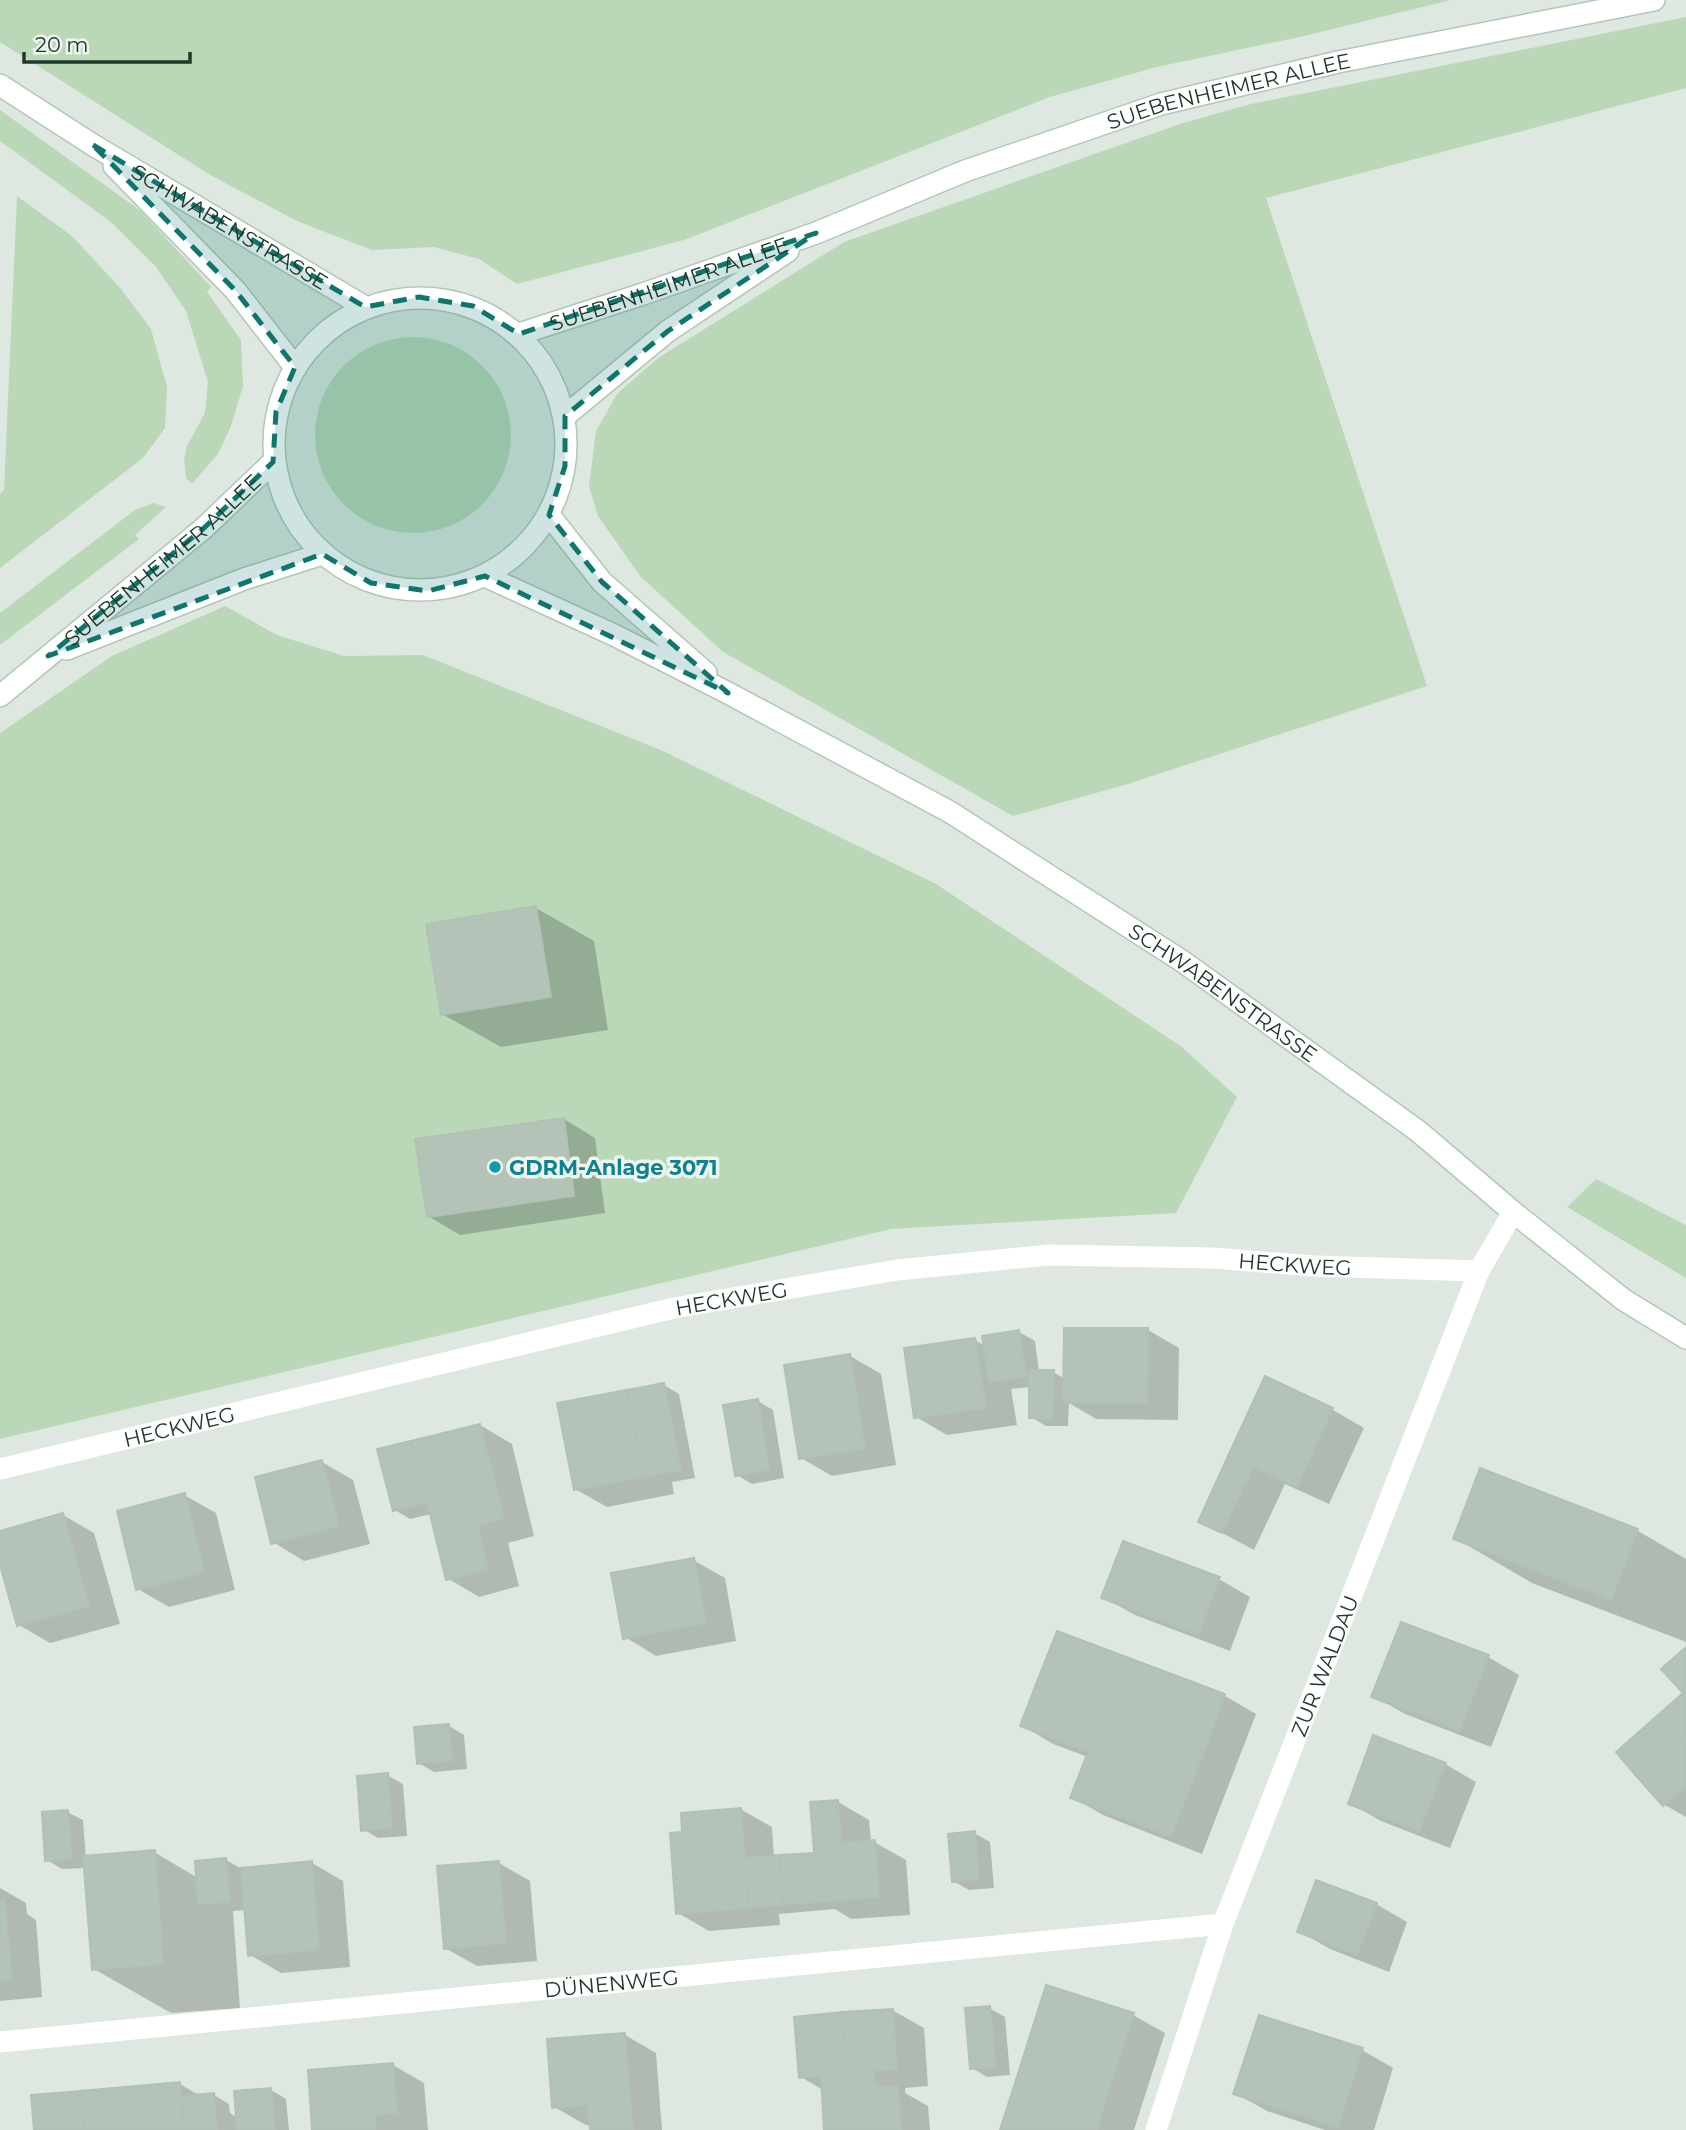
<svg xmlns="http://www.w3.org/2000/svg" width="1686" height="2130" viewBox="0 0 1686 2130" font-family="Montserrat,sans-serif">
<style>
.green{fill:#bad8b8}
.shadow{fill:#0003}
.building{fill:#b4c3b8;stroke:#b1c1b5;stroke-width:2}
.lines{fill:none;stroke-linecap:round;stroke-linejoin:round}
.secondary-casing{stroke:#b2c7b8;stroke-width:24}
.street{stroke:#fff;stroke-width:21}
.secondary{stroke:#fff;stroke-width:21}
.marked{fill:#0f766e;fill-opacity:0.2;stroke:#0f766e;stroke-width:5;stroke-dasharray:14 9;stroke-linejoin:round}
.culture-dot{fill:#0f9aa8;stroke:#eef5ef;stroke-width:2.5}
.labels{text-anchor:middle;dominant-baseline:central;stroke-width:7;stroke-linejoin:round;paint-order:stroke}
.street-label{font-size:21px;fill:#213729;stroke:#eef5ef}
.culture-label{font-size:21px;font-weight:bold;fill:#0d838f;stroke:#eef5ef;text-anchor:start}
</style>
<rect width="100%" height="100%" fill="#dee8e0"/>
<g class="green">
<path d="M0 0H1451L1304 36 1157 67 1050 97 684 240 517 284 479 259 434 247 372 250 299 222 212 176 0 42Z"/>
<path d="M1686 17V88L1266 198 1427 686 1128 784 1013 816 723 652 640 576 598 516 589 487 596 431 617 394 658 358 844 242 1183 123 1251 104Z"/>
<path d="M0 110 141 211 211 287 207 292 241 340 243 386 231 426 218 454 192 484 186 478 184 459 187 446 205 413 208 382 186 311 156 267 111 222 0 141Z"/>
<path d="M17 196 72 236 121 289 151 329 167 387 165 428 143 458 0 568V494L4 490Z"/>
<circle cx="413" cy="435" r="98"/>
<path d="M153 503 166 507 135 535 139 539 0 645V613L135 510Z"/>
<path d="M225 606 277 635 344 656 423 655 661 750 936 884 1182 1047 1237 1097 1176 1213 891 1229 0 1439V733L112 656Z"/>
<path d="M1596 1179 1686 1225V1278L1567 1207Z"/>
</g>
<g class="shadow">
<path d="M536 908 594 941 608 1030 501 1047 442 1014Z"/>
<path d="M564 1119 595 1138 605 1213 460 1235 428 1216Z"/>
<path d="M1148 1330 1179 1348 1178 1420 1096 1419 1069 1403 1068 1426H1046L1031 1417V1387L1011 1389 1017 1425 947 1435 916 1417 975 1340 985 1346 1019 1332 1035 1341 1039 1372H1053L1065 1379Z"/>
<path d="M850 1356 881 1374 896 1465 832 1476 801 1458Z"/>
<path d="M1266 1379 1333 1410 1364 1428 1329 1504 1285 1484 1254 1550 1200 1521Z"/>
<path d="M664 1385 679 1394 695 1478 672 1482 674 1494 607 1507 575 1489Z"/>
<path d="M758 1401 773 1410 784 1478 752 1484 737 1475Z"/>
<path d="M480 1425 512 1444 534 1536 508 1543 519 1586 479 1597 447 1578 431 1514 410 1519 395 1510 379 1451Z"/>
<path d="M322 1462 353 1480 370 1544 304 1561 273 1542Z"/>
<path d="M1481 1471 1638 1531 1686 1559V1642L1532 1583 1455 1538Z"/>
<path d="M184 1495 216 1513 235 1590 169 1607 138 1589Z"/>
<path d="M63 1515 94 1533 120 1624 50 1643 19 1625 0 1558V1533Z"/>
<path d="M693 1560 725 1578 736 1641 656 1656 625 1637Z"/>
<path d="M1219 1579 1250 1597 1230 1651 1135 1615 1103 1597Z"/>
<path d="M1058 1633 1225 1696 1256 1714 1202 1854 1103 1815 1072 1797 1088 1757 1053 1744 1022 1725Z"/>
<path d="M1686 1649V1817L1665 1805 1618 1753 1685 1693Z"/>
<path d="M1488 1657 1519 1675 1491 1747 1405 1714 1374 1696Z"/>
<path d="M449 1726 464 1735 467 1769 434 1772 419 1763Z"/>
<path d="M1445 1764 1476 1782 1450 1848 1381 1821 1350 1803Z"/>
<path d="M387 1775 403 1784 407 1836 378 1838 363 1829Z"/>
<path d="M838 1802 869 1820 871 1842H874L906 1860 910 1915 851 1919 835 1909 779 1914 780 1925 709 1931 678 1913 684 1834 740 1809 772 1827 774 1858 816 1855Z"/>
<path d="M67 1812 83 1820 86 1858 154 1852 198 1878 226 1860 242 1869 312 1863 343 1881 350 1967 281 1973 250 1955 246 1910 233 1911 240 2008 171 2013 94 1969 86 1868 62 1869 47 1860Z"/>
<path d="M974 1833 990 1842 994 1888 969 1890 953 1881Z"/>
<path d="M499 1863 530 1881 537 1961 477 1966 445 1948Z"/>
<path d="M0 1888 26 1903 27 1914 36 1920 42 1997 0 2001Z"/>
<path d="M1376 1904 1407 1922 1389 1972 1330 1949 1299 1931Z"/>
<path d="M989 2008 1005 2017 1010 2075 987 2077 972 2068Z"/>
<path d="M892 2010 924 2028 928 2086 905 2088V2093L928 2106 930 2130H826L823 2090 801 2077Z"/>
<path d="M1133 2015 1165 2033 1134 2130H1002Z"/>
<path d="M625 2035 656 2053 662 2130H591V2125H586L554 2107Z"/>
<path d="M1362 2050 1393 2068 1374 2130H1325L1267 2111 1235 2093Z"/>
<path d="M393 2065 424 2083 428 2130H314Z"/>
<path d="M180 2084 200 2096 214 2095 229 2104 230 2113 238 2118 271 2090 286 2099 289 2130H35Z"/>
</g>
<g class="building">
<path d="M536 906 551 997 441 1015 426 924Z"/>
<path d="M564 1118 574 1196 427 1217 415 1139Z"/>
<path d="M1064 1328H1148L1147 1403 1063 1402Z"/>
<path d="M1019 1330 1026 1377 989 1382 982 1336Z"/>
<path d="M975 1338 986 1408 914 1418 904 1348Z"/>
<path d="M850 1354 865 1448 799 1459 784 1365Z"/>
<path d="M1029 1370H1054L1053 1419 1029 1418Z"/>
<path d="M1265 1376 1333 1408 1297 1487 1228 1456Z"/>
<path d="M664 1383 681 1470 643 1477 627 1390Z"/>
<path d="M627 1390 643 1477 574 1490 557 1403Z"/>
<path d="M758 1399 769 1470 735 1476 723 1405Z"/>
<path d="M480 1424 498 1493 429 1510 411 1441Z"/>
<path d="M411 1441 427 1503 393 1511 377 1449Z"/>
<path d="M1228 1456 1253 1467 1222 1533 1198 1522Z"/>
<path d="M322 1460 339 1526 271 1544 255 1477Z"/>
<path d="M1480 1468 1638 1529 1611 1600 1453 1539Z"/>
<path d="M185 1493 204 1572 136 1590 117 1511Z"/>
<path d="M498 1493 504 1518 478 1525 488 1569 446 1580 429 1510Z"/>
<path d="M63 1513 89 1606 17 1626 0 1565V1531Z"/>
<path d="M1123 1541 1220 1577 1198 1635 1101 1598Z"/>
<path d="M694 1558 706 1623 623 1639 611 1573Z"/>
<path d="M1401 1622 1489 1655 1460 1731 1371 1697Z"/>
<path d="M1057 1631 1225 1694 1204 1752 1035 1687Z"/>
<path d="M1686 1647V1735L1638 1778 1616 1752 1683 1693 1661 1669Z"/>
<path d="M1035 1687 1204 1752 1171 1837 1070 1798 1088 1752 1020 1726Z"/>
<path d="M449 1724 452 1761 417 1764 414 1727Z"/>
<path d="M1373 1735 1446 1763 1419 1831 1348 1804Z"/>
<path d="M1686 1735V1786L1663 1806 1638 1778Z"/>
<path d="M388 1773 392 1828 361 1831 357 1776Z"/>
<path d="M838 1800 841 1843 875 1840 879 1897 818 1902 810 1802Z"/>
<path d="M741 1808 749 1908 676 1914 670 1833 682 1832 681 1813Z"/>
<path d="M68 1810 72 1859 45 1861 42 1812Z"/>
<path d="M975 1831 979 1880 952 1882 948 1834Z"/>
<path d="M155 1850 163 1964 92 1970 83 1856Z"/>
<path d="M815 1853 818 1902 783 1905 779 1855Z"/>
<path d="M779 1855 783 1905 749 1908 745 1858Z"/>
<path d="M226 1858 230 1902 198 1904 195 1861Z"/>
<path d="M312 1861 319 1950 248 1956 241 1868Z"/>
<path d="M499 1861 506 1943 444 1949 437 1866Z"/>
<path d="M1316 1880 1377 1903 1357 1955 1297 1932Z"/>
<path d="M0 1900H5L12 1980 0 1981Z"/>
<path d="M1046 1985 1134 2013 1109 2089 1022 2061Z"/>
<path d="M990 2006 996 2067 970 2069 965 2008Z"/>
<path d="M893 2009 897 2069 874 2071 875 2087 898 2086 901 2130H851L842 2012Z"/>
<path d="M842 2012 851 2130H824L821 2076 799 2078 794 2017Z"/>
<path d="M1259 2015 1363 2048 1338 2127 1233 2094Z"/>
<path d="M625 2033 633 2130H590L587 2105 552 2108 547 2039Z"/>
<path d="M1022 2061 1109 2089 1097 2130H1000Z"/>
<path d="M393 2063 397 2113 375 2115 376 2130H312L308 2070Z"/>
<path d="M180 2082 184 2130H84L81 2091Z"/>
<path d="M271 2088 275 2130H237L234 2091Z"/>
<path d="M81 2091 84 2130H34L31 2095Z"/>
<path d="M214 2093 217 2130H184L182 2096Z"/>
</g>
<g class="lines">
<g class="secondary-casing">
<g id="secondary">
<path id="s4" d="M0 85 93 145 365 307"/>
<path d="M114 166 235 290 295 367"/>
<circle cx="420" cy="444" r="146"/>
<path id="s5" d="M519 334 643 294 816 233 965 171 1161 104 1338 62 1654 0"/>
<path d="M565 416 668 331 788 251"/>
<path d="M549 515 602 582 706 673"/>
<path id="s6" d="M485 576 614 635 728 693 950 812 1006 848 1182 961 1418 1131 1513 1212 1624 1300 1686 1338"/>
<path d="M67 649 244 579 322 554"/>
<path id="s7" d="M0 696 204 528 273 462"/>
</g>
</g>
<g class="street">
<path id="s1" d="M0 1469 674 1308 897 1270 1049 1255 1213 1258 1314 1266 1479 1271"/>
<path id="s2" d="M0 2042 1223 1924"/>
<path id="s3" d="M1156 2130 1223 1924 1479 1271 1513 1212"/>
</g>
<use href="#secondary" class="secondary"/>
</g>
<path class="marked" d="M93 145 365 307 419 297 473 306 519 334 816 233 668 331 565 416V466L549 515 602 582 728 693 485 576 428 591 371 583 322 554 48 656 204 528 273 462 276 412 295 367 235 290Z"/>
<circle class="culture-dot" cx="495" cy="1167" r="7"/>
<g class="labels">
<g class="street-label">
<text stroke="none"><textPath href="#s5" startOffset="751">SUEBENHEIMER ALLEE</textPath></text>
<text stroke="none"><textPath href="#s4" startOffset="270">SCHWABENSTRASSE</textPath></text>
<text stroke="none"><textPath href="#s5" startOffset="158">SUEBENHEIMER ALLEE</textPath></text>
<text stroke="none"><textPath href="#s7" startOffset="212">SUEBENHEIMER ALLEE</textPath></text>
<text stroke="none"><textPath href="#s6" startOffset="849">SCHWABENSTRASSE</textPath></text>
<text stroke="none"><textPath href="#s1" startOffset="1318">HECKWEG</textPath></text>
<text stroke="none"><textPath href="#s1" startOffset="751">HECKWEG</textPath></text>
<text stroke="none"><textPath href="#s1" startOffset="184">HECKWEG</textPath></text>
<text stroke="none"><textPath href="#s3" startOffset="494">ZUR WALDAU</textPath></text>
<text stroke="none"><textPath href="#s2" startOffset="614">DÜNENWEG</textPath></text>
</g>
<g class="culture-label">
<text x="509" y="1167">GDRM-Anlage 3071</text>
</g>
</g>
<path d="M24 52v10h166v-10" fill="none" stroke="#213729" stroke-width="3.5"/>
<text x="35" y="52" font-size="21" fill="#213729" stroke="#eef5ef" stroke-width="5" paint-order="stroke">20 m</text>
</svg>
